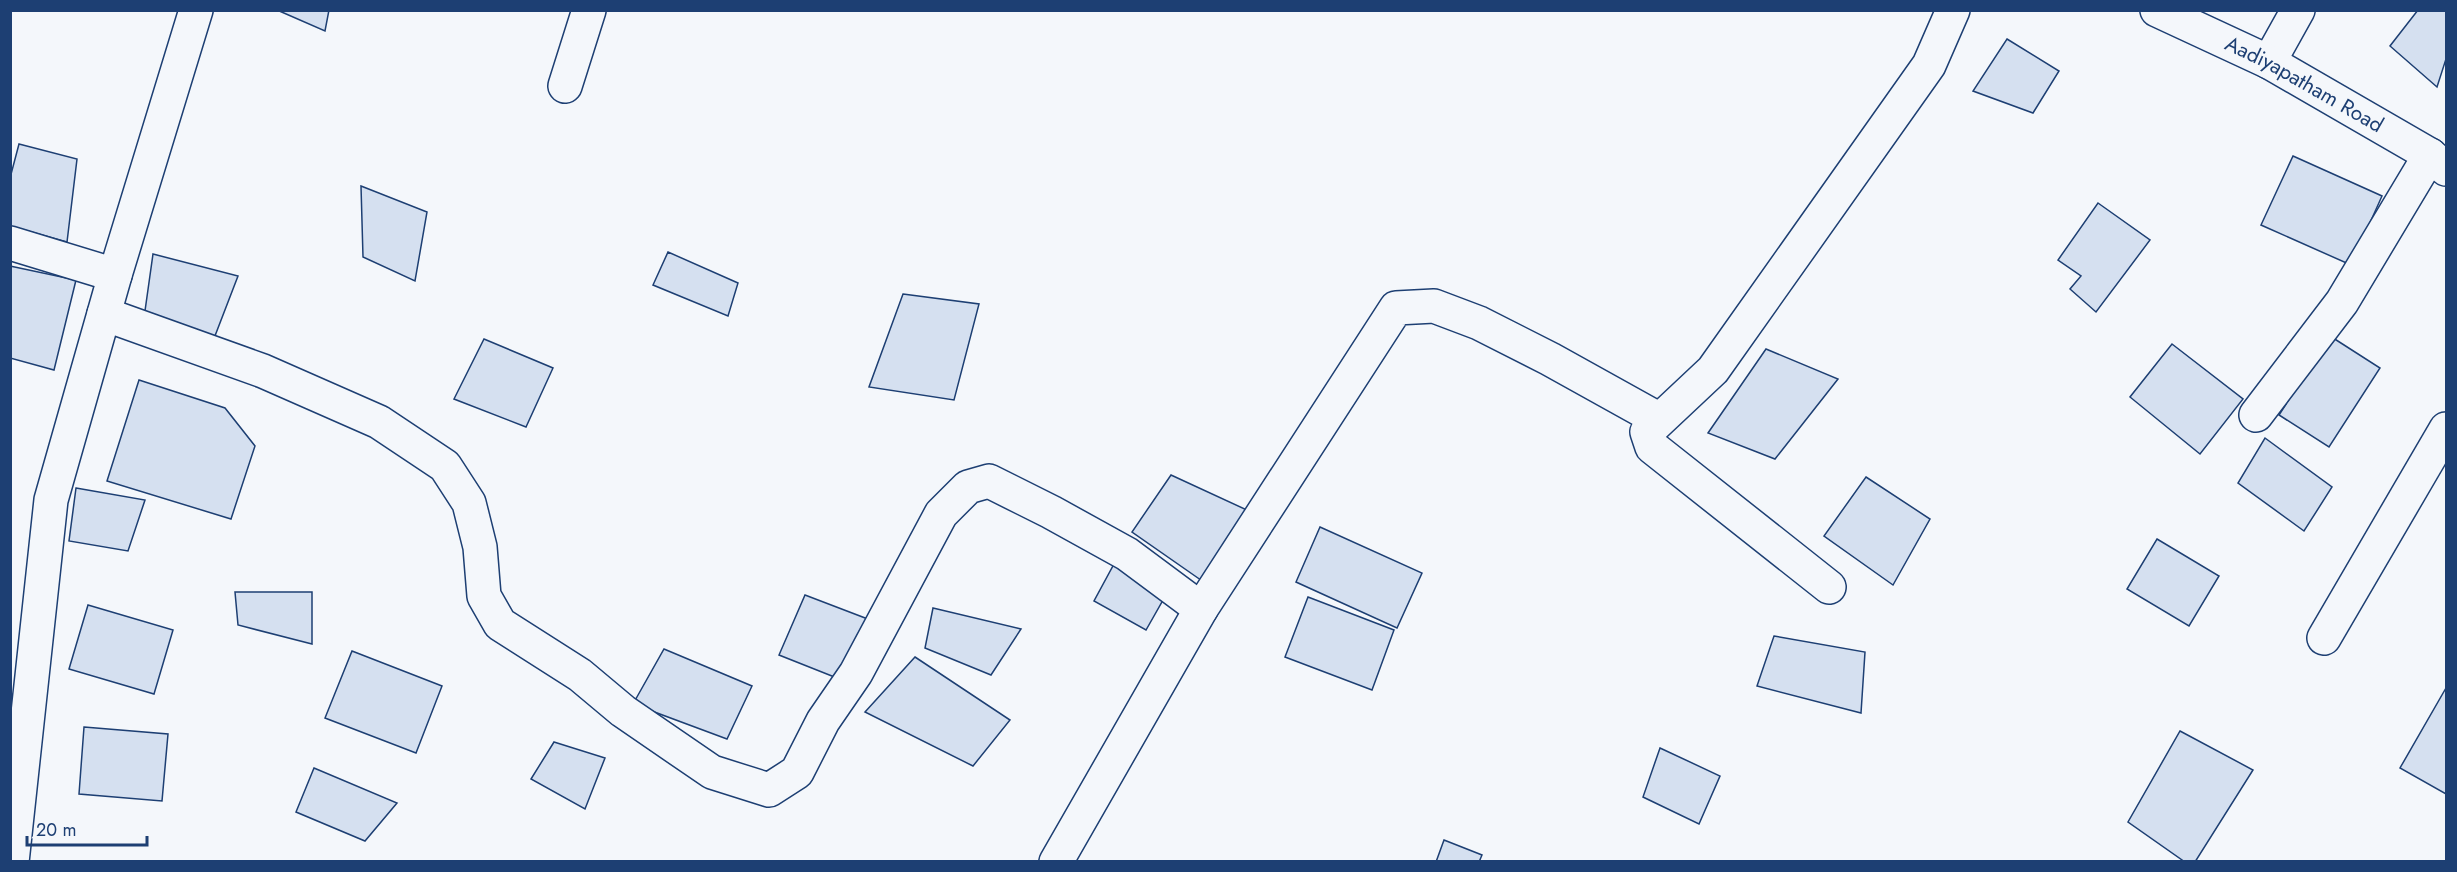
<svg xmlns="http://www.w3.org/2000/svg" width="2457" height="872" viewBox="0 0 2457 872" font-family="Jost,sans-serif">
<style>
.building{fill:#d5e0f0;stroke:#1d3f73;stroke-width:1.5}
.lines{fill:none;stroke-linecap:round;stroke-linejoin:round}
.street-casing{stroke:#1d3f73;stroke-width:36}
.secondary-casing{stroke:#1d3f73;stroke-width:36}
.street{stroke:#f4f7fb;stroke-width:33}
.secondary{stroke:#f4f7fb;stroke-width:33}
.labels{text-anchor:middle;dominant-baseline:central;stroke-width:4.5;stroke-linejoin:round;paint-order:stroke}
.street-label{font-size:21px;fill:#1d3f73;stroke:#f4f7fb}
</style>
<rect width="100%" height="100%" fill="#f4f7fb"/>
<g class="building">
<path d="M277 10H329L325 31Z"/>
<path d="M2418 10H2446V59L2437 87 2390 46Z"/>
<path d="M2007 39 2059 71 2033 113 1973 91Z"/>
<path d="M19 144 77 159 67 242 10 226V178Z"/>
<path d="M2293 156 2382 196 2351 265 2261 225Z"/>
<path d="M361 186 427 212 415 281 363 257Z"/>
<path d="M2098 203 2150 240 2096 312 2070 289 2081 276 2058 260Z"/>
<path d="M668 252 738 283 728 316 653 285Z"/>
<path d="M153 254 238 276 213 341 144 318Z"/>
<path d="M10 266 76 280 54 370 10 358Z"/>
<path d="M903 294 979 304 954 400 869 387Z"/>
<path d="M2330 336 2380 368 2329 447 2279 415Z"/>
<path d="M484 339 553 368 526 427 454 399Z"/>
<path d="M2172 344 2243 399 2200 454 2130 397Z"/>
<path d="M1766 349 1838 379 1775 459 1708 433Z"/>
<path d="M139 380 225 408 255 446 231 519 107 481Z"/>
<path d="M2265 438 2332 487 2304 531 2238 483Z"/>
<path d="M1171 475 1249 511 1208 585 1132 532Z"/>
<path d="M1866 477 1930 519 1893 585 1824 536Z"/>
<path d="M76 488 145 500 128 551 69 541Z"/>
<path d="M1320 527 1422 573 1397 628 1296 582Z"/>
<path d="M2157 539 2219 576 2189 626 2127 589Z"/>
<path d="M1114 564 1167 593 1146 630 1094 601Z"/>
<path d="M235 592H312V644L238 625Z"/>
<path d="M805 595 873 621 847 682 779 655Z"/>
<path d="M1308 597 1394 630 1372 690 1285 657Z"/>
<path d="M88 605 173 630 154 694 69 669Z"/>
<path d="M933 608 1021 629 991 675 925 648Z"/>
<path d="M1774 636 1865 652 1861 713 1757 686Z"/>
<path d="M664 649 752 686 727 739 633 704Z"/>
<path d="M352 651 442 686 416 753 325 718Z"/>
<path d="M915 657 1010 720 973 766 865 712Z"/>
<path d="M2446 688V794L2400 768Z"/>
<path d="M84 727 168 734 162 801 79 794Z"/>
<path d="M2180 731 2253 770 2195 862H2185L2128 822Z"/>
<path d="M554 742 605 758 585 809 531 779Z"/>
<path d="M1660 748 1720 776 1699 824 1643 797Z"/>
<path d="M314 768 397 803 365 841 296 812Z"/>
<path d="M1444 840 1482 855 1479 862H1436Z"/>
</g>
<g class="lines">
<g class="street-casing">
<g id="street">
<path d="M2269 62 2298 10"/>
<path d="M565 86 589 10"/>
<path d="M10 243 115 275"/>
<path d="M104 314 263 371 379 422 445 466 469 503 480 547 484 596 500 624 580 675 623 711 712 772 769 790 797 772 823 721 856 673 941 514 968 487 989 481 1051 512 1127 554 1201 609"/>
<path d="M2256 415 2342 302 2430 155"/>
<path d="M1829 587 1652 447 1647 432 1713 370 1929 65 1953 10"/>
<path d="M2324 638 2446 429"/>
<path d="M12 862 51 500 115 275 196 10"/>
<path d="M1056 862 1201 609 1396 308 1434 306 1479 323 1550 359 1658 419"/>
</g>
</g>
<g class="secondary-casing">
<g id="secondary">
<path id="s1" d="M2157 10 2269 62 2430 155 2446 169"/>
</g>
</g>
<use href="#street" class="street"/>
<use href="#secondary" class="secondary"/>
</g>
<g class="labels">
<g class="street-label">
<text stroke="none"><textPath href="#s1" startOffset="165">Aadiyapatham Road</textPath></text>
</g>
</g>
<rect width="2457" height="872" fill="none" stroke="#1d3f73" stroke-width="24"/>
<path d="M27 836v9h120v-9" fill="none" stroke="#1d3f73" stroke-width="3"/>
<text x="36" y="836" font-size="18" fill="#1d3f73" stroke="#f4f7fb" stroke-width="4.5" paint-order="stroke">20 m</text>
</svg>
